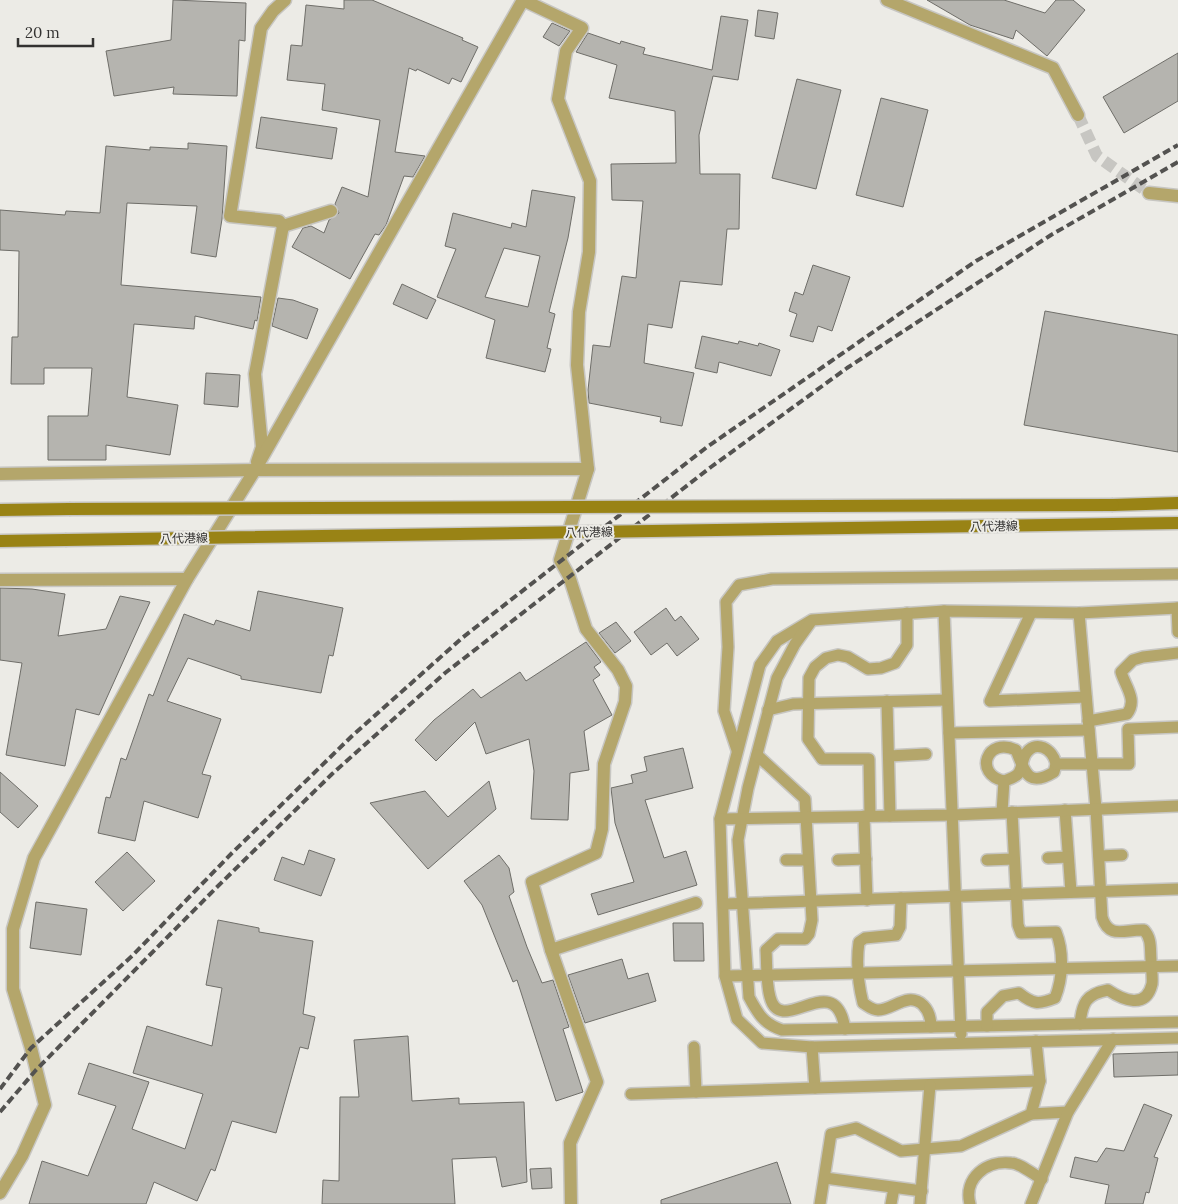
<svg xmlns="http://www.w3.org/2000/svg" width="1178" height="1204" viewBox="0 0 1178 1204" font-family="Lora,'Noto Sans JP',serif">
<style>
.building{fill:#b5b4af;stroke:#6f6e69;fill-rule:evenodd}
.lines{fill:none;stroke-linecap:round;stroke-linejoin:round}
.minor-tunnel{stroke:#c7c6c2;stroke-width:12;stroke-dasharray:12 6;stroke-linecap:butt}
.service-casing{stroke:#c7c6c2;stroke-width:14}
.minor-casing{stroke:#c7c6c2;stroke-width:15}
.tertiary-casing{stroke:#c7c6c2;stroke-width:15}
.secondary-casing{stroke:#c7c6c2;stroke-width:15}
.service{stroke:#b4a66b;stroke-width:11}
.minor{stroke:#b4a66b;stroke-width:12}
.tertiary{stroke:#b4a66b;stroke-width:12}
.secondary{stroke:#998315;stroke-width:12}
.rail{stroke:#535250;stroke-width:4;stroke-dasharray:8 4;stroke-linecap:butt}
.secondary-bridge-casing{stroke:#c7c6c2;stroke-width:15;stroke-linecap:butt}
.secondary-bridge{stroke:#998315;stroke-width:12}
.labels{text-anchor:middle;dominant-baseline:central;stroke-width:4;stroke-linejoin:round;paint-order:stroke}
.street-label{font-size:12px;fill:#333231;stroke:#ecebe6}
</style>
<rect width="100%" height="100%" fill="#ecebe6"/>
<g class="building">
<path d="M173 0 246 3 245 41 239 40 237 96 173 94 174 87 114 96 106 51 171 40Z"/>
<path d="M344 0H372L463 38 462 40 478 47 461 82 452 78 449 84 417 69 416 71 409 68 395 152 425 156 413 177 404 176 386 225 379 235 375 234 350 279 292 247 303 228 311 226 324 233 329 220 339 213 335 204 342 187 368 197 380 120 322 110 325 84 287 80 291 45 302 46 306 5 344 9Z"/>
<path d="M927 0H1004L1045 13 1056 0H1073L1085 10 1047 56 1016 30 1013 39 970 25Z"/>
<path d="M758 10 778 13 774 39 755 36Z"/>
<path d="M721 16 748 20 738 80 713 76 699 135 700 174H740L739 229H727L722 285 680 281 672 328 648 324 644 363 694 373 682 426 660 422 661 417 589 403 588 390 593 345 610 347 622 276 636 278 643 201 612 200 611 164 676 163 675 111 609 98 617 65 576 52 588 33 620 44 621 41 645 48 643 54 712 70Z"/>
<path d="M552 23 570 31 559 46 543 37Z"/>
<path d="M1178 53V101L1124 133 1103 97Z"/>
<path d="M797 79 841 90 816 189 772 178Z"/>
<path d="M881 98 928 110 903 207 856 195Z"/>
<path d="M261 117 337 128 332 159 256 148Z"/>
<path d="M188 143 227 146 222 219 216 257 191 253 197 206 127 203 121 285 261 297 257 321 255 320 253 329 195 316 194 329 134 324 127 397 178 405 170 455 106 445V460H48V416H88L92 368H44V384H11L12 337H18L19 251 0 250V210L65 215 66 211 100 213 106 146 150 150V147L188 149Z"/>
<path d="M532 190 575 197 568 238 549 312 555 314 547 348 551 349 545 372 486 358 495 320 437 297 456 249 445 246 453 213 511 228 512 223 526 227ZM504 248 540 256 528 307 485 297Z"/>
<path d="M813 265 850 277 832 331 818 326 813 342 790 336 797 314 789 311 795 292 803 295Z"/>
<path d="M402 284 436 300 427 319 393 304Z"/>
<path d="M278 298 293 300 318 309 307 339 272 326Z"/>
<path d="M1045 311 1178 335V452L1024 425Z"/>
<path d="M702 336 738 344 739 341 758 346 759 343 780 350 771 376 719 362 717 373 695 368Z"/>
<path d="M206 373 240 375 238 407 204 404Z"/>
<path d="M0 588 32 589 65 594 58 636 106 629 120 596 150 602 99 715 76 709 65 766 6 755 22 663 0 660Z"/>
<path d="M258 591 343 608 333 656 329 655 321 693 241 679V676L188 658 167 701 221 719 202 774 211 776 198 818 144 801 135 841 98 833 106 797 110 798 121 758 126 760 149 694 153 696 184 614 214 625 216 620 250 631Z"/>
<path d="M666 608 675 621 681 616 699 639 677 656 667 643 651 655 634 632Z"/>
<path d="M616 622 631 641 615 653 599 633Z"/>
<path d="M586 642 601 662 594 667 600 675 593 680 612 715 584 731 589 770 570 773 568 820 531 819 534 771 529 739 486 754 475 722 436 761 415 740 434 720 473 689 481 698 520 672 526 681Z"/>
<path d="M683 748 693 788 645 800 664 858 686 851 697 885 598 915 591 894 634 882 615 823 611 788 633 783 631 775 647 771 644 757Z"/>
<path d="M0 772 38 806 18 828 0 812Z"/>
<path d="M489 781 496 809 428 869 370 803 425 791 448 817Z"/>
<path d="M309 850 335 859 321 896 274 880 282 857 304 865Z"/>
<path d="M127 852 155 881 123 911 95 882Z"/>
<path d="M499 855 509 868 514 892 509 896 527 947 542 983 553 980 569 1027 563 1029 583 1092 556 1101 517 980 513 982 482 905 464 881Z"/>
<path d="M36 902 87 909 81 955 30 948Z"/>
<path d="M218 920 259 928V932L313 941 303 1014 315 1017 308 1049 300 1047 276 1133 232 1121 215 1171 211 1169 197 1201 154 1182 146 1204H29L42 1161 88 1176 116 1106 78 1094 89 1063 149 1082 132 1129 185 1149 203 1094 133 1073 147 1026 212 1046 222 988 206 985Z"/>
<path d="M673 923H703L704 961H674Z"/>
<path d="M622 959 628 979 648 973 656 1001 585 1023 568 975Z"/>
<path d="M408 1036 412 1101 459 1098V1104L524 1102 527 1182 502 1187 496 1157 452 1159 455 1204H322L323 1180 339 1181 340 1097H359L354 1040Z"/>
<path d="M1178 1052V1075L1114 1077 1113 1054Z"/>
<path d="M1144 1104 1172 1115 1154 1157 1158 1158 1149 1193 1146 1192 1143 1204H1105L1109 1185 1070 1177 1075 1157 1097 1162 1106 1148 1124 1151Z"/>
<path d="M777 1162 791 1204H661V1200Z"/>
<path d="M551 1168 552 1188 532 1189 530 1169Z"/>
</g>
<g class="lines">
<path class="minor-tunnel" d="M1078 115 1097 156 1149 193"/>
<g class="service-casing">
<g id="service">
<path d="M1177 608 1178 632"/>
<path d="M1178 608 1079 613 944 611 812 620 777 641 760 665 720 819 725 976 737 1019 762 1043 812 1047 1178 1038"/>
<path d="M944 611 961 1034"/>
<path d="M1031 613 990 701 1086 697"/>
<path d="M1079 613 1096 809 1102 917C1109 940 1125 929 1144 930 1152 939 1150 948 1151 960 1151 967 1153 977 1152 984 1146 1010 1123 1000 1108 990 1086 994 1082 1003 1080 1024"/>
<path d="M810 623 795 644 777 678 748 788 738 840 749 997C758 1014 764 1024 782 1030L1178 1022"/>
<path d="M887 701 890 816"/>
<path d="M768 710 793 704 947 700"/>
<path d="M1088 721 1127 714C1138 700 1125 686 1121 672L1133 660 1143 657 1178 653"/>
<path d="M949 733 1089 730"/>
<path d="M737 750 724 711 728 647 726 602 739 585 772 579 1178 574"/>
<path d="M757 755 805 799 812 920 809 934 805 939H778L766 950C767 965 766 983 770 997 781 1040 835 965 845 1029"/>
<path d="M889 756 926 754"/>
<path d="M1004 781C973 774 987 736 1016 750 1025 772 1028 788 1054 772L1056 764"/>
<path d="M1065 810 1071 892"/>
<path d="M1002 812 1004 781C1010 779 1014 778 1018 774 1022 769 1022 761 1025 755 1035 738 1053 749 1056 764H1129L1128 729 1178 727"/>
<path d="M864 816 867 900"/>
<path d="M870 816 869 759H822L808 739 809 678 815 667 826 658 838 655 848 657 868 669 881 668 895 663 907 645V613"/>
<path d="M720 819 952 815 1178 806"/>
<path d="M1099 856 1122 855"/>
<path d="M1048 858 1068 857"/>
<path d="M786 860H808"/>
<path d="M838 860 866 859"/>
<path d="M987 860 1014 859"/>
<path d="M901 898 900 927 896 935 865 938 859 942C856 963 858 983 863 1003 868 1006 872 1010 878 1010 893 1010 908 991 923 1005 929 1011 931 1018 931 1027"/>
<path d="M724 904 1178 889"/>
<path d="M725 976 1178 966"/>
<path d="M987 1026V1012L1003 996 1019 993C1033 1004 1038 1005 1055 998 1063 978 1064 952 1056 932L1021 933 1018 925 1012 812"/>
<path d="M694 1047 696 1092"/>
<path d="M812 1047 815 1088 1040 1081"/>
<path d="M631 1094 815 1088"/>
<path d="M1031 1114 1068 1112"/>
<path d="M825 1178 922 1191"/>
<path d="M820 1204 831 1134 856 1128 901 1151 961 1146 1031 1114 1040 1081 1036 1041"/>
<path d="M891 1204 894 1188"/>
<path d="M920 1204 930 1085"/>
<path d="M970 1204C963 1178 987 1160 1011 1163 1020 1163 1034 1175 1042 1179"/>
<path d="M1031 1204 1068 1112 1113 1039"/>
</g>
</g>
<g class="minor-casing">
<g id="minor">
<path d="M523 0 582 28 566 51 558 99 590 181 589 252 579 312 577 365 588 469 560 560 569 576 586 629 618 670 626 686 625 702 604 764 602 829 596 853 532 882 551 950 597 1082 570 1143 571 1204"/>
<path d="M887 0 1053 68 1078 115"/>
<path d="M1149 193 1178 196"/>
<path d="M283 226 331 211"/>
<path d="M257 462 262 447 255 374 283 226 279 221 230 216 261 28 273 11 285 0"/>
<path d="M0 474 255 470 588 469"/>
<path d="M0 580 187 579"/>
<path d="M551 950 696 903"/>
</g>
</g>
<g class="tertiary-casing">
<path id="tertiary" d="M0 1193 22 1156 45 1105 31 1048 13 989V929L34 858 187 579 255 470 523 0"/>
</g>
<g class="secondary-casing">
<g id="secondary">
<path d="M1113 505 1178 503"/>
<path d="M0 510 69 509"/>
<path d="M0 541 65 540"/>
</g>
</g>
<use href="#service" class="service"/>
<use href="#minor" class="minor"/>
<use href="#tertiary" class="tertiary"/>
<use href="#secondary" class="secondary"/>
<g class="rail">
<path d="M0 1089 31 1048 132 956 232 853 352 736 462 638 707 447 976 261 1178 145"/>
<path d="M0 1112 36 1070 214 890 332 774 445 673 711 467 847 368 1051 235 1178 162"/>
</g>
<g class="secondary-bridge-casing">
<g id="secondary-bridge">
<path d="M69 509 1113 505"/>
<path d="M65 540 1178 523"/>
</g>
</g>
<use href="#secondary-bridge" class="secondary-bridge"/>
</g>
<g class="labels">
<g class="street-label">
<text transform="translate(994 526) rotate(-1)">八代港線</text>
<text transform="translate(589 532) rotate(-1)">八代港線</text>
<text transform="translate(184 538) rotate(-1)">八代港線</text>
</g>
</g>
<path d="M18 38v8h75v-8" fill="none" stroke="#333231" stroke-width="2.5"/>
<text x="25" y="38" font-size="15" fill="#333231" stroke="#ecebe6" stroke-width="4" paint-order="stroke">20 m</text>
</svg>
